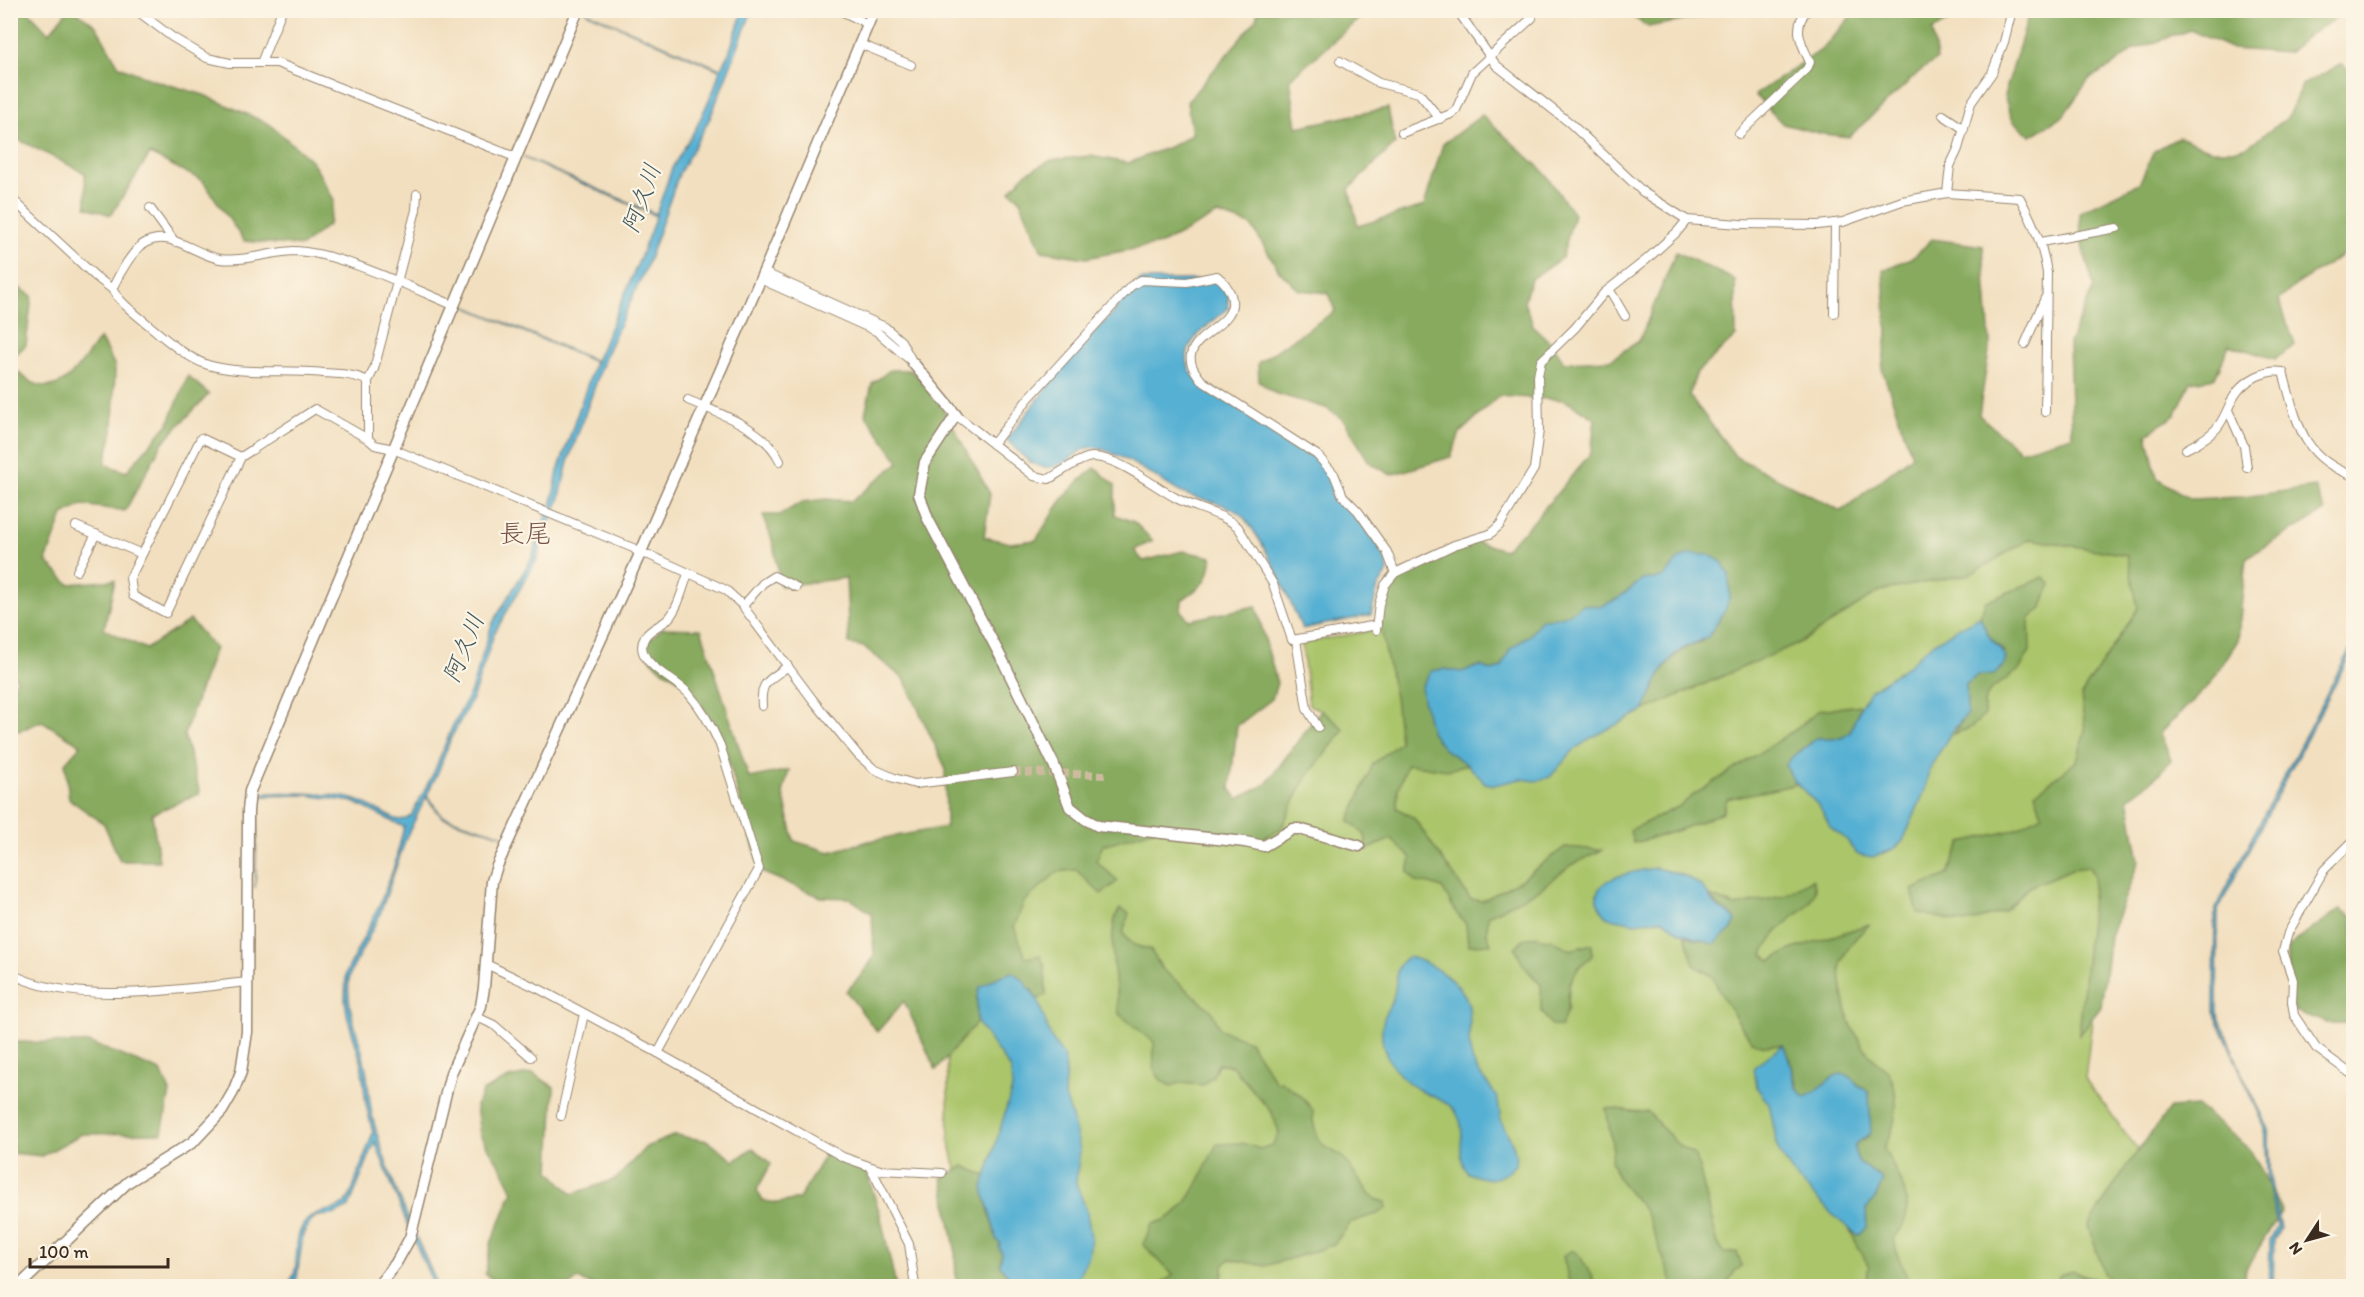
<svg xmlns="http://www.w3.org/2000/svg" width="2364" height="1297" viewBox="0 0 2364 1297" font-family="Itim,'Klee One',sans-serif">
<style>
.green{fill:#aac56b;stroke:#727844;stroke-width:1.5}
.forest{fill:#87aa5f;stroke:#616a3e;stroke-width:1.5}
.water{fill:#56b0d3;stroke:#486d78;stroke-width:1.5}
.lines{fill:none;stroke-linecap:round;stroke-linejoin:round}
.minor-tunnel{stroke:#cdbb9f;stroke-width:8;stroke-dasharray:8 4;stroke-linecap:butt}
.minor-casing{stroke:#96846e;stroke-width:10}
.tertiary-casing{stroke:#96846e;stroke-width:13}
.minor{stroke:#fff;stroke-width:8}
.tertiary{stroke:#fff;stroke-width:10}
.labels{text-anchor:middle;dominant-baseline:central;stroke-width:4.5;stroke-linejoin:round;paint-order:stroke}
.water-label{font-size:24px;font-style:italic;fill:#44595d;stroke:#fcf5e5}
.quarter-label{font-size:26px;fill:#775145;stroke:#fcf5e5}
</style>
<rect width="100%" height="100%" fill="#fcf5e5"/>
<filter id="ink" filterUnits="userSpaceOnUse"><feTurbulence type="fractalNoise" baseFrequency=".0167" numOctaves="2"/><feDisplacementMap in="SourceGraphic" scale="12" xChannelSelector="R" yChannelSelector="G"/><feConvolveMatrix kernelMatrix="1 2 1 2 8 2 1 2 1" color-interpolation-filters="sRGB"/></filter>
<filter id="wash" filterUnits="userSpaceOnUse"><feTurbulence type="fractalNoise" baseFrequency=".008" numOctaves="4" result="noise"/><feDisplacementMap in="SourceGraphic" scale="24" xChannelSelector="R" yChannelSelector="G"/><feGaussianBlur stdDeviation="1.35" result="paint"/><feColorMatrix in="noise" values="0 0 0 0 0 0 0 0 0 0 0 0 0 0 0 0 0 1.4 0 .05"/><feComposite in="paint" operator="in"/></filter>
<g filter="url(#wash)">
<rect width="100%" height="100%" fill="#f2dfbf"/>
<path class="green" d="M2025 526 2142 547 2150 602 2109 876 2085 1079 2145 1159 2190 1286H984L949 1140 946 999 1057 841 1291 808 1304 781 1344 729 1321 710 1309 705 1302 643 1381 629 1679 559Z"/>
<g class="forest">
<path d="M10 11H28L49 33 67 11H76L96 26 119 66 153 80 204 95 269 124 312 161 334 200 329 224 302 246 244 241 203 181 150 154 111 215 86 207 85 173 11 136Z"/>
<path d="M1258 11H1361V17L1290 79 1297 127 1388 108 1395 144 1349 189 1358 226 1424 206 1443 144 1482 115 1543 171 1574 214 1562 258 1531 279 1524 302 1534 327 1553 345 1564 362 1610 360 1639 341 1676 252 1735 280 1736 336 1697 372 1689 395 1736 457 1841 511 1912 456 1882 369 1887 335 1883 270 1915 256 1932 239 1983 246 1990 344 1979 415 2020 451 2072 436 2069 343 2094 287 2081 241 2080 212 2139 184 2154 151 2179 137 2211 150H2233L2248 146 2287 118 2302 85 2342 64 2353 74V256L2344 254 2298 283 2279 300 2295 345 2275 359 2229 345 2215 378 2191 382 2175 415 2147 434 2157 478 2190 499 2243 497 2315 487 2325 511 2246 558 2238 640 2210 684 2160 733 2171 760 2153 780 2128 798 2139 861 2110 936 2101 1007 2079 1035 2094 876 2089 867 2072 869 2029 887 2004 912 1964 923 1918 913 1912 890 1947 875 1962 842 2014 830 2042 815 2035 793 2077 761 2085 730 2081 695 2138 608 2127 555 2030 539 1971 574 1880 591 1803 641 1643 711C1659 678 1663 654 1701 642L1730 596 1729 574 1690 554 1679 559 1663 578 1642 580 1617 599 1601 607 1582 605C1568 616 1560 619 1542 620L1530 635 1510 649 1502 667 1492 671 1480 666 1461 672 1445 669 1443 748 1468 765 1447 770 1407 764 1398 789 1397 808 1414 818 1470 899 1482 901 1519 881 1565 847 1602 850 1572 865 1538 890 1488 916 1487 933 1491 944 1468 945 1466 924 1457 914 1442 888 1430 884 1416 882 1408 872 1411 858 1391 839 1367 850 1365 835 1349 821 1373 764 1400 742 1395 697 1381 629V615L1388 584 1397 575 1442 553 1475 541 1504 550 1532 523 1591 453 1595 418 1564 400 1499 396 1460 433 1451 457 1391 475 1369 462 1344 420 1326 408 1274 393 1259 381 1258 363 1335 311 1328 293 1299 290 1280 272 1251 225 1218 214 1161 244 1086 258 1042 251 1019 198 1010 191 1026 173 1052 160 1090 156 1128 163 1174 145 1192 134 1187 102 1256 20Z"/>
<path d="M1624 11H1714L1707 16 1648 27Z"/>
<path d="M1856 11H1966L1932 31 1937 59 1919 72 1849 137 1823 134 1783 124 1755 95 1821 50Z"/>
<path d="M2030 11V10L2337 11V18L2310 34 2288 53 2233 49 2190 30 2133 50 2112 66 2090 78 2063 116 2031 136 2013 121 2004 96Z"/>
<path d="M11 283 32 296 26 345 11 359Z"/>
<path d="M100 338 115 366 113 431 105 464 126 472 168 424 188 376 209 394 163 442 125 511 82 505 63 515 46 561 69 584 115 580 104 629 146 649 190 620 215 648 184 735 200 793 152 814 159 861H120L104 824 69 799 65 763 81 745 42 721 19 731 11 729V694L17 678 10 673 11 367C19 372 29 383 39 385 66 394 86 355 100 338Z"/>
<path d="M890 370H909L926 381 953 426 990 494 984 537 1010 543 1036 540C1055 510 1066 489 1095 468L1115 485V515L1134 522 1153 541 1134 550 1143 561 1183 551 1212 557C1208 584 1204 584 1182 600L1181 611 1189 620 1256 606 1277 683 1272 699 1237 726 1230 789 1238 799 1266 784 1321 710 1344 729 1304 781 1281 829 1260 840 1165 826 1103 845 1096 861 1118 881 1101 894 1076 870 1057 872 1024 902 1014 927 1026 958 1040 955 1045 967 1046 994 1038 1000 1031 989 977 997V1022L936 1070 904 1001 877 1032 846 991 859 978 874 957 872 914 849 898 821 897 761 872 721 736 688 685 660 668 652 661 646 649 649 640 662 628 701 629 749 778 789 770 783 793 794 841 830 852 869 841 946 827 945 767 904 679 864 647 849 644 846 578 781 586 773 543 763 515H780L802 502 826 499 852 501 899 462 865 414 872 384Z"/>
<path d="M2044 577 2051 584 2041 609 2029 619 2030 651 2019 670 1990 690 1984 703V716L1970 728 1954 734 1962 721 1966 684 1978 675H1989L2005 652 1990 638 1980 617 1985 602Z"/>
<path d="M1861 705 1850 732 1842 738H1817L1793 756V780L1796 784C1773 791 1750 793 1727 799L1723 812C1693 826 1664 836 1633 843L1630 830 1678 807 1692 796 1798 728 1819 710Z"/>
<path d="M1812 879C1824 899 1799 911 1786 923 1777 932 1768 941 1763 954L1770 961 1793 949 1870 924C1857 936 1847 946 1841 964 1838 974 1846 1012 1850 1022 1855 1033 1862 1045 1869 1054 1874 1061 1885 1067 1889 1073 1900 1093 1898 1129 1883 1147 1894 1169 1915 1198 1904 1223 1902 1229 1897 1235 1894 1240L1897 1254 1911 1286H1864L1869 1267 1850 1231 1857 1235 1860 1234 1866 1227V1209L1875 1199 1883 1180 1858 1161 1854 1149 1856 1143 1869 1136V1094L1866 1089 1857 1084 1804 1097 1799 1092 1786 1048 1783 1045 1764 1046 1751 1041 1726 1003 1712 976 1694 965 1685 935 1697 940 1731 930 1736 920C1727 907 1717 911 1710 896L1735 906 1784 896Z"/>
<path d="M1120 909 1129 913 1123 933C1131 945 1136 947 1150 949L1162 969 1211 1010 1220 1029 1249 1041 1276 1082 1281 1081 1301 1096 1313 1110V1121L1317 1136 1324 1146 1342 1156 1370 1195 1376 1199 1386 1202 1387 1208 1380 1213 1351 1222 1334 1244 1310 1253 1265 1266 1230 1259 1223 1266V1275L1216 1286H1159L1173 1275 1143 1244 1152 1224C1190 1217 1200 1174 1217 1144L1242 1143 1260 1149 1273 1145 1279 1132 1272 1113 1232 1066 1218 1064 1213 1076 1203 1085 1180 1083 1171 1086C1149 1076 1154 1063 1154 1042L1119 1014C1117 990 1105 927 1120 909Z"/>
<path d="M2340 909 2353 917V1023H2327L2294 1011 2288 983V947Z"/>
<path d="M1538 936 1545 940 1551 939 1570 950 1592 944V956L1579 967 1569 984 1568 1007 1561 1027 1551 1025 1541 1010V985L1523 965 1515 948 1523 939Z"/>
<path d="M10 1042 90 1043 161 1071 170 1092 162 1133 82 1134 42 1156 11 1153Z"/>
<path d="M532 1073 554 1087 550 1171 572 1194 616 1179 646 1147 675 1135 708 1141 734 1161 753 1148 771 1164 757 1190 763 1201 779 1203 799 1199 826 1153 867 1173 880 1214 896 1286H594L578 1279 569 1286H501L485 1274 491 1243 513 1191 502 1169 480 1135 476 1106 483 1091 509 1078Z"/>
<path d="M2197 1106 2250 1149 2282 1210 2246 1269 2244 1286H2121L2105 1275 2088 1226 2126 1167 2170 1108Z"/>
<path d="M1606 1108C1621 1108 1633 1113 1648 1112L1679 1146 1696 1156 1718 1244 1725 1253 1737 1252 1742 1266 1735 1271 1728 1282 1732 1286H1674L1645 1211 1617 1177 1611 1160 1613 1150Z"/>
<path d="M964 1166 986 1176C980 1198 993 1217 996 1239L1000 1243 1002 1253 1000 1265 1016 1286H956L955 1249 942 1178Z"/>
<path d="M1572 1250 1580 1256 1597 1286H1570L1563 1256Z"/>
<path d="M2073 1271 2096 1279 2102 1286H2054L2060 1275Z"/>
</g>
<g class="water">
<path d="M584 11 720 69 729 53 743 11H752L710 118 679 174 646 268 607 352 568 462 559 501 547 528 537 559 494 634 473 697 451 738 439 770 427 795 442 816 502 835 442 817 426 797 406 838 380 914 350 974C344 1005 358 1031 364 1060 369 1079 368 1099 373 1119 388 1178 414 1231 438 1286H434L407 1224 375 1142 349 1207 333 1215 317 1216 312 1220 303 1234 297 1278 293 1286H284C304 1275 291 1245 302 1227 317 1202 335 1220 350 1196L373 1133 366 1104 361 1061 348 1019 345 1000 346 973 379 906 393 870 404 827 353 802 307 795 258 796 255 888 257 796C270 789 341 794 356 800 370 805 384 814 398 820L406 819 411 816 434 772 452 727 471 691 492 624 532 558 541 526 551 507 558 471 595 362 460 304 596 361 640 258 656 216 522 157 656 214 672 168 696 128 714 89 720 70Z"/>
<path d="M1141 280H1210L1220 282 1228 294V308C1210 326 1174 344 1192 374L1327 467 1335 486 1332 500 1350 508 1378 544 1387 564 1388 572 1378 587 1371 615 1302 629C1287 594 1269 549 1245 519 1230 500 1198 502 1178 491 1161 481 1107 443 1088 448 1082 449 1074 457 1068 460 1040 479 1026 459 1007 440L1073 353 1116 310 1120 298Z"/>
<path d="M1690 554 1710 555 1722 562 1729 574 1730 596 1726 609 1708 637 1684 648 1675 654 1662 671 1643 711 1591 738 1573 751 1550 777 1536 781 1521 779 1494 785 1485 783 1468 765 1443 748 1431 732 1423 699 1421 687 1431 671 1445 669 1461 672 1480 666 1492 671 1502 667 1510 649 1530 635 1542 619C1560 619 1568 616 1582 605L1602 606 1617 599 1642 580 1663 578 1679 559Z"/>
<path d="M1980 617C1984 624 1986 634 1992 640 2005 654 2014 659 1994 675H1978L1966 684 1967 714 1951 733 1931 766 1927 778 1925 790 1903 841 1894 849 1881 854 1872 857 1857 854 1846 839 1830 827 1820 807 1793 780 1786 765 1793 756 1801 751 1817 738H1842L1850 732 1861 705 1871 690 1909 665 1925 649 1956 629Z"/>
<path d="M2353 643V649L2218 910 2217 1012 2241 1071 2268 1127 2271 1182 2280 1228 2274 1240 2273 1286H2269L2270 1240 2277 1226 2268 1181 2265 1127 2214 1012 2215 909Z"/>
<path d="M1655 868C1673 872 1690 875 1703 888 1708 893 1710 899 1714 904 1720 911 1730 911 1736 920L1731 930 1713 944 1681 933 1662 919 1635 923 1606 917C1603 912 1598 905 1597 900 1593 876 1639 871 1655 868Z"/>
<path d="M1408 957C1427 960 1453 978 1464 994 1477 1016 1462 1040 1475 1066 1480 1077 1490 1085 1496 1096 1500 1104 1499 1114 1502 1123 1509 1138 1518 1148 1515 1165 1499 1181 1490 1182 1468 1173 1453 1153 1468 1135 1458 1116 1450 1100 1435 1099 1421 1091 1393 1075 1374 1047 1385 1015 1387 1009 1391 1004 1393 998 1399 984 1391 967 1408 957Z"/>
<path d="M1012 972 1022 979 1038 1000 1051 1038 1063 1055 1066 1070 1064 1093 1072 1117 1080 1150 1076 1183 1087 1212 1091 1237 1089 1255 1074 1286H1016L1000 1265 1002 1253 999 1248 1000 1243 996 1239C994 1221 986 1205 983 1187L1012 1089 1011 1070 977 1022V997L980 987 998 977Z"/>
<path d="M1783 1045C1793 1061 1790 1083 1804 1097 1822 1094 1832 1064 1852 1078 1855 1080 1856 1083 1858 1085 1863 1088 1866 1088 1869 1094L1871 1133 1856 1143 1854 1149 1858 1161 1883 1180 1875 1199 1866 1209 1867 1227 1861 1234 1857 1235 1834 1216 1796 1177 1779 1153 1769 1104 1757 1088 1754 1067Z"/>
</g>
</g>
<g filter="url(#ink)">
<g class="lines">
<path class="minor-tunnel" d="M1013 772 1105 775"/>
<g class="minor-casing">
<g id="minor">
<path d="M136 10 172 37 207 58 230 63H277L515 157"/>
<path d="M839 10 868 24"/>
<path d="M1457 10 1496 65 1570 123 1643 192 1687 220 1740 224 1818 225 1843 222 1902 201 1947 193 2020 198C2033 223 2043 245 2047 273L2045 412"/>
<path d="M860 44 911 65"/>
<path d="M1340 61 1379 83 1419 93 1440 119"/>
<path d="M261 63 282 10"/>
<path d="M1943 115 1964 129"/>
<path d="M1402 133 1451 114 1456 110 1472 73 1532 18"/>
<path d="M1739 134 1807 69 1810 62C1801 43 1792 28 1807 10"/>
<path d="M1947 193 1950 166 1958 149 1971 103 1992 73 2004 42 2012 10"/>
<path d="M11 198 95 276 112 289"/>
<path d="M150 208 175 242"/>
<path d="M2041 242 2117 228"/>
<path d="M763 272 885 327 901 341 913 363"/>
<path d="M760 279 876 331 910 360"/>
<path d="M1609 289 1625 316"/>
<path d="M453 305C412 288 336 251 293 251 270 252 244 262 220 259 196 255 171 230 147 242 134 247 118 276 112 289 121 304 137 315 151 327 168 341 187 358 208 365 242 375 287 369 323 373 338 374 354 374 368 381V439L375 445 393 449 633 548 640 554 649 555 726 590 742 605 813 700 858 755 874 769 894 778 915 784 1013 772"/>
<path d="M1834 313 1835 223"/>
<path d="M2025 344 2045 298"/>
<path d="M368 381 374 369 416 210 417 194"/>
<path d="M688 400C720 414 765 428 780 461"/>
<path d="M2228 410 2244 446 2247 468"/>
<path d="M956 415 1034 476 1049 479C1060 473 1082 456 1094 457 1120 458 1153 486 1176 498 1196 509 1220 512 1238 527L1273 584 1292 640 1377 625"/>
<path d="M993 444 1028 399 1131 286 1141 280 1187 282 1217 276C1225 282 1228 287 1231 295 1240 324 1196 331 1191 355 1189 365 1196 373 1202 381L1317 455 1334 474 1343 496 1358 511 1387 552 1395 573"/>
<path d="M2186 449C2198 443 2209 437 2217 428 2225 418 2228 406 2235 395 2245 380 2265 369 2283 372 2297 421 2300 457 2354 476"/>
<path d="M241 457 166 613 133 596 130 578 201 438 241 457 315 409 368 439"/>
<path d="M76 526 142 554"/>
<path d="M77 571 96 534"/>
<path d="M743 606 763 583 774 576 796 587"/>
<path d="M1376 630 1379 604 1385 585 1395 573 1454 545 1490 534 1500 525 1534 469 1539 430 1538 376 1541 361 1575 328 1604 293 1646 260 1677 232 1687 220"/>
<path d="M1296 640 1307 709 1318 727"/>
<path d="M762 706C760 680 769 681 788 666"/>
<path d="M2354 840 2324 870 2288 933 2283 951 2293 980 2292 1002 2294 1015 2316 1048 2354 1076"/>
<path d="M486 964 541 990 658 1053 843 1157 880 1170 942 1173"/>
<path d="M10 973C71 1007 181 989 248 982"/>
<path d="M477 1017 494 1025 531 1057"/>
<path d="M658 1053 759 869 720 745C712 727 702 709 689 694 677 679 630 662 645 637 650 629 660 626 667 620 678 610 683 587 688 574"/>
<path d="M561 1116 584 1014"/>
<path d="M871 1168 909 1244 915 1286"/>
</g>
</g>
<g class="tertiary-casing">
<g id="tertiary">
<path d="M913 363 956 415 925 462 919 494 928 519 1004 663 1054 765 1070 807 1085 819 1098 826 1245 842 1264 846 1293 829H1299L1359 846"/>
<path d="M19 1286 128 1182 193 1142 222 1111 233 1092 241 1072 247 1032 248 811 250 791 578 10"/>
<path d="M378 1286 396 1263 410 1238 451 1073 481 1006 484 988 492 881 497 866 640 554 768 262 874 10"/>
</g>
</g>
<use href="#minor" class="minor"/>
<use href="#tertiary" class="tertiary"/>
</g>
</g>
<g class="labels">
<g class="water-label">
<text transform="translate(641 198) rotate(-70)">阿久川</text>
<text transform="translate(463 648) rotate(-68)">阿久川</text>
</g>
<g class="quarter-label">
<text x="525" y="533">長尾</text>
</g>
</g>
<rect width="2364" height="1297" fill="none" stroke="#fcf5e5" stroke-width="36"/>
<g transform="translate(2307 1240) rotate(234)" stroke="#fcf5e5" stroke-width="4.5" paint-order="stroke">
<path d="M0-4.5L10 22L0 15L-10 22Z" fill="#3b2a1e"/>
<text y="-9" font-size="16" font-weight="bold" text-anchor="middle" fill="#3b2a1e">N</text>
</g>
<path d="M30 1258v9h138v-9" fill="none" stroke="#3b2a1e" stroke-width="3"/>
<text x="39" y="1258" font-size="18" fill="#3b2a1e" stroke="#fcf5e5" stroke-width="4.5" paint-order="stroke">100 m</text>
</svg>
